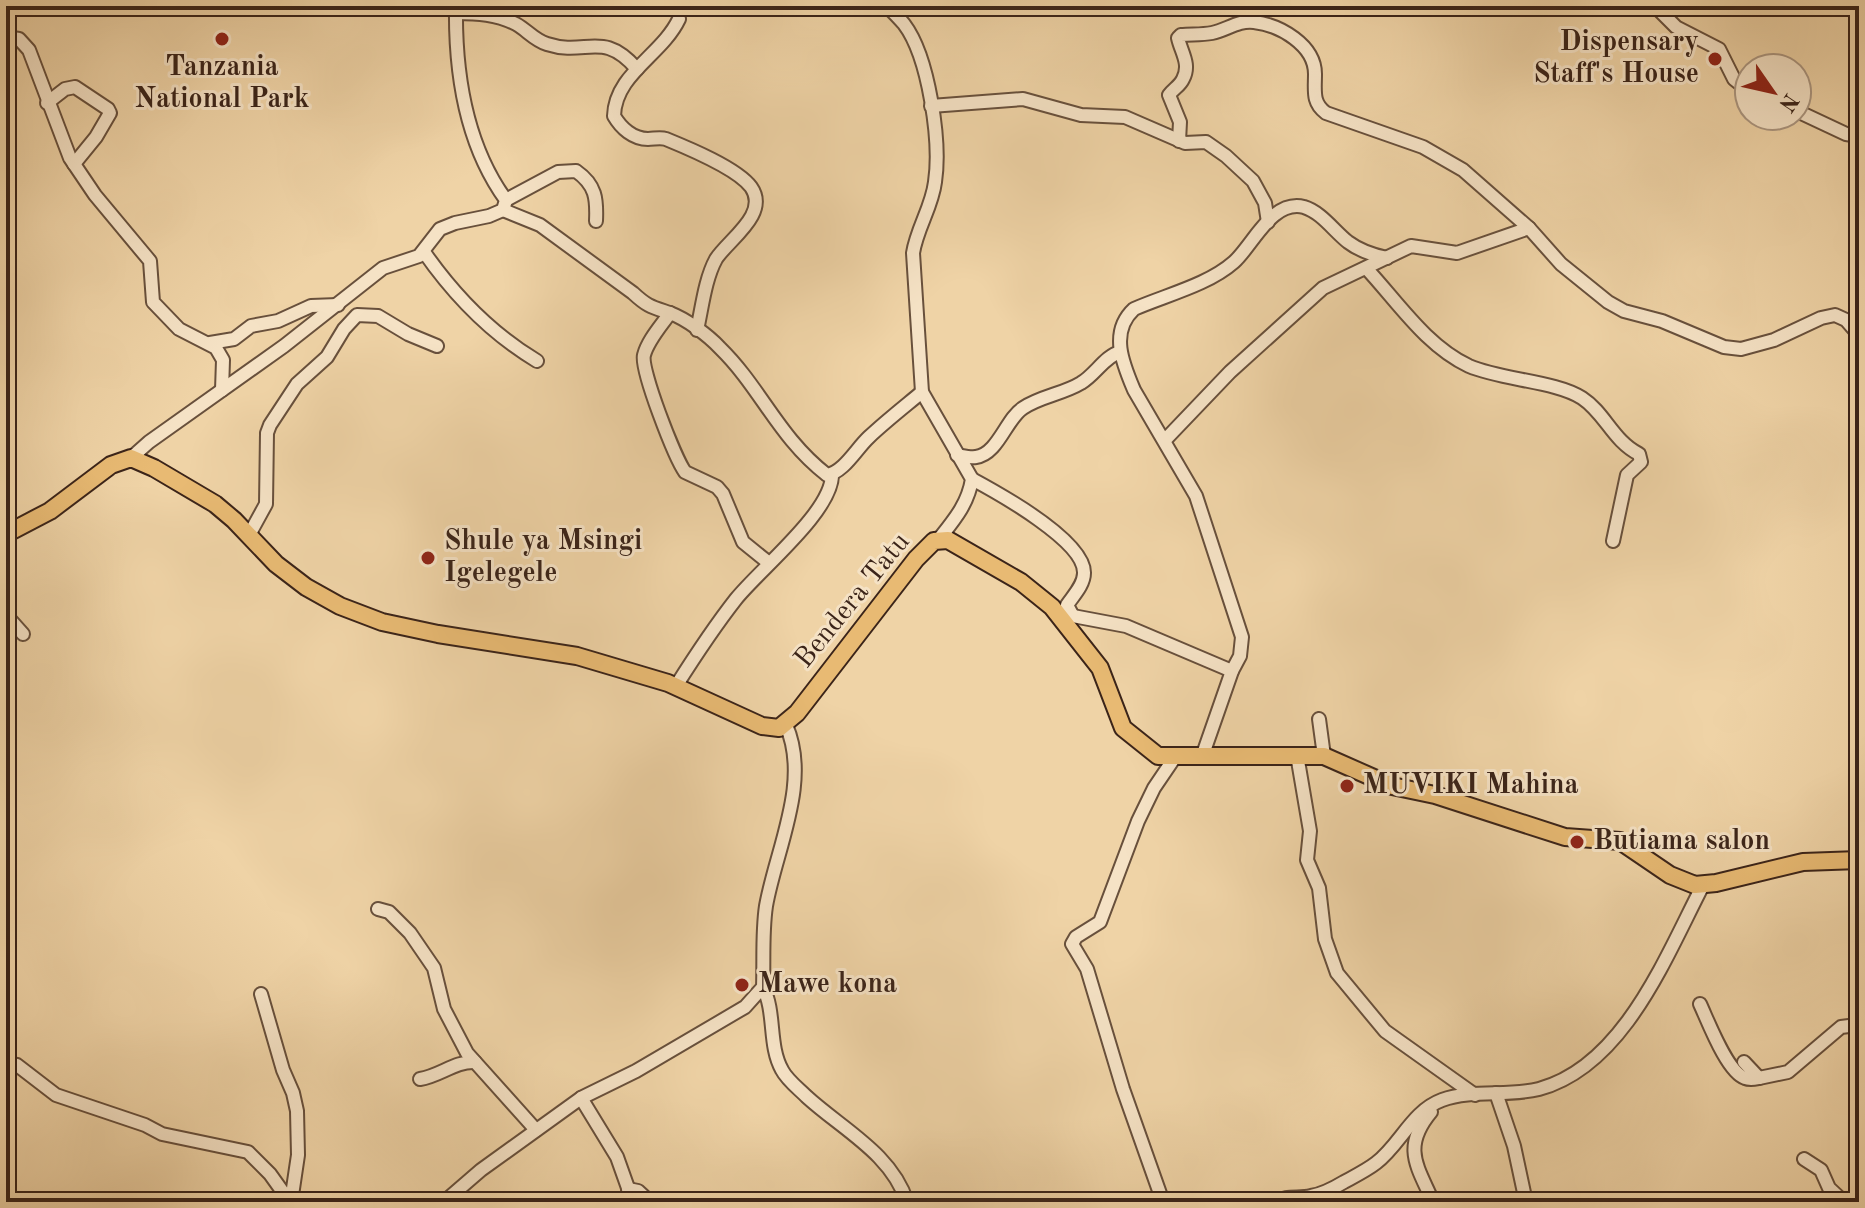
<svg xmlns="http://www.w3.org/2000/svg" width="1865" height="1208" viewBox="0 0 1865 1208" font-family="'Old Standard TT',serif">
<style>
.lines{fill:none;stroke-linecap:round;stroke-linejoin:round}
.minor-casing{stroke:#68503c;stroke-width:16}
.major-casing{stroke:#3b2419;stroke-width:20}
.minor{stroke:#f5e2c5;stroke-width:12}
.major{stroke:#e8ba73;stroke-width:16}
.poi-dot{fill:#8f2418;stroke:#f5e2c5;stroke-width:3}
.labels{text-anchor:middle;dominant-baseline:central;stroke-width:6;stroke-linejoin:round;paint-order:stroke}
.poi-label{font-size:28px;font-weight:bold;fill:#3b2419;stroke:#f5e2c5;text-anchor:start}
.street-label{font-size:28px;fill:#3b2419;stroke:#f5e2c5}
</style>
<rect width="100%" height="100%" fill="#efd3a6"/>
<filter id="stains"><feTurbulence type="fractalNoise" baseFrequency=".0025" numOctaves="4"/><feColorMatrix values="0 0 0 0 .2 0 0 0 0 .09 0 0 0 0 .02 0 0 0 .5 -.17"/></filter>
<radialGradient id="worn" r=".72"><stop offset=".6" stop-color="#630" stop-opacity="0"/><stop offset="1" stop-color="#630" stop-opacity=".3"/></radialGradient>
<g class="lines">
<g class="minor-casing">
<g id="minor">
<path d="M887 6C893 12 899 18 904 24 929 57 941 142 935 182 932 207 917 228 913 253L922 392 972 479C968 504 954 520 939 539"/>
<path d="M1655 6 1676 27 1719 49 1734 79 1749 91"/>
<path d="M456 13C477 13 497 14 516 24 527 30 534 40 547 44 587 57 602 29 637 69"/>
<path d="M679 19C662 55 615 74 614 116 621 128 633 139 648 139 654 139 660 137 666 139 688 148 737 168 751 187 770 214 728 240 716 259 705 279 702 308 697 330"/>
<path d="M6 37 19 39 29 50 70 158 95 195 150 261 153 302 179 329 216 348 223 360 222 390"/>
<path d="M47 103 65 89 75 87 108 109 110 113 96 137 74 164"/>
<path d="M931 106 1023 99 1081 115 1125 117 1185 143 1206 142 1226 156 1253 181 1265 203 1268 222"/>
<path d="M1797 111 1846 134 1859 136"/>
<path d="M1179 141 1180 122 1169 95C1173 89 1180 86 1183 79 1191 64 1181 52 1178 38L1181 35C1191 34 1201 35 1212 33 1227 30 1238 20 1254 22 1280 25 1315 45 1315 74 1315 91 1312 103 1326 113L1423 147 1463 170 1529 228 1561 264 1608 302 1624 311 1662 321 1724 347 1741 349 1774 340 1821 318 1835 315 1846 320 1859 335"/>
<path d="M506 200 558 172 576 171C596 185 597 199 596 221"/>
<path d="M503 210 540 225 633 293C648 307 652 307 670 313 686 319 708 335 720 348 761 388 778 437 827 475 844 472 856 449 869 437 886 421 904 407 922 392"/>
<path d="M424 252C454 295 492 334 537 361"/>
<path d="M1366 268C1397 301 1426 346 1469 366 1501 380 1556 381 1582 398 1605 413 1613 441 1639 454L1641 462 1627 475 1613 541"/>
<path d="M670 313C661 326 648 340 644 355 640 369 675 458 685 472L717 487 723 494 743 542 769 563"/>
<path d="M210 343 234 339 251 326 278 321 311 306 338 305"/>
<path d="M1165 440 1230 372 1323 288 1411 246 1457 253 1529 228"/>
<path d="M957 455C963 456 970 458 976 457 998 454 1006 419 1023 408 1041 396 1063 394 1081 383 1095 375 1105 356 1120 352"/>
<path d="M131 458 149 442 284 346 383 268 419 256 440 229 455 223 489 216 503 210 506 200C466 145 455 72 456 6"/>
<path d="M972 479C998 493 1085 541 1084 573 1084 585 1073 596 1067 605L1073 616"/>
<path d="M249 535 266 504 267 433 270 425 297 384 327 357 344 329 357 315 378 316 408 334 437 346"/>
<path d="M6 615 23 634"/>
<path d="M1066 619 1073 616 1126 626 1232 671"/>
<path d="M676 686C695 656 714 627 736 599 760 569 833 511 832 474"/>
<path d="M1319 719 1324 756"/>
<path d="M1297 755 1310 831 1307 860 1319 888 1325 939 1337 973 1385 1031 1475 1095"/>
<path d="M1202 757 1232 671 1240 656 1242 637 1196 496 1134 390C1123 364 1109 332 1134 309 1166 295 1208 285 1234 262 1253 245 1272 199 1304 207 1321 212 1334 231 1348 242 1360 251 1372 255 1387 258"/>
<path d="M378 909 389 912 410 933 434 968 444 1009 467 1053 536 1130"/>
<path d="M763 987C776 1013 768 1045 782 1070 787 1080 799 1089 807 1097 842 1129 892 1154 907 1202"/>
<path d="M261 994 283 1070 293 1093 297 1111 298 1155 291 1202"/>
<path d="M1700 1004C1708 1021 1727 1072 1745 1078 1750 1080 1754 1079 1759 1078"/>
<path d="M1744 1062 1759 1078 1788 1072 1841 1027 1857 1025"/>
<path d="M6 1068 10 1064 17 1065 56 1095 145 1125 162 1134 248 1152 270 1174 290 1202"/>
<path d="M420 1079C440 1076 455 1061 475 1062"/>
<path d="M1496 1093 1514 1146 1526 1202"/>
<path d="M581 1098 617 1157 633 1202"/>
<path d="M1431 1112C1401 1148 1418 1167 1433 1202"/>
<path d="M1804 1159 1821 1170 1829 1188 1844 1202"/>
<path d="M628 1189 638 1191 650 1202"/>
<path d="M444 1202 481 1170 581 1098 636 1071 745 1007 763 987C764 959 762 933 766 906 776 849 811 782 786 725"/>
<path d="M1163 1202 1123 1089 1087 969 1072 944 1076 937 1100 922 1138 821 1154 788 1175 757"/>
<path d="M1276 1202C1286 1195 1299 1199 1311 1196 1323 1194 1334 1188 1344 1182 1355 1176 1367 1170 1376 1163 1400 1145 1412 1111 1442 1100 1472 1089 1508 1097 1539 1089 1624 1066 1666 956 1703 885"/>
</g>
</g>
<g class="major-casing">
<path id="major" d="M6 534 50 511 111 465 131 458 154 468 215 504 234 520 276 564 306 587 340 606 382 622 438 634 577 656 668 683 762 726 779 728 797 713 916 559 934 541 948 540 1021 582 1052 607 1100 668 1123 728 1158 756H1324L1392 786 1435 795 1565 837 1620 841 1670 875 1695 885 1716 883 1803 862 1859 860"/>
</g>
<use href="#minor" class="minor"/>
<use href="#major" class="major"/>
</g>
<g class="poi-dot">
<circle cx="222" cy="39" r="8"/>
<circle cx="1715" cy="59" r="8"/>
<circle cx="428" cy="558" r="8"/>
<circle cx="1347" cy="786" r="8"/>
<circle cx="1577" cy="842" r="8"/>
<circle cx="742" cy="985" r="8"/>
</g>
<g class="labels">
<g class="poi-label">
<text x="1699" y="43" text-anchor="end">Dispensary<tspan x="1699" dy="32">Staff's House</tspan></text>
<text x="222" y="68" text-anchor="middle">Tanzania<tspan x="222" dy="32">National Park</tspan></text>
<text x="444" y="542">Shule ya Msingi<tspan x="444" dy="32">Igelegele</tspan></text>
<text x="1363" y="786">MUVIKI Mahina</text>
<text x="1593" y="842">Butiama salon</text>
<text x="758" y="985">Mawe kona</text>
</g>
<g class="street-label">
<text transform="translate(853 601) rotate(-51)">Bendera Tatu</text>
</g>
</g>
<rect width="1865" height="1208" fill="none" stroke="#efd3a6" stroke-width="32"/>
<rect x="8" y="8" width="1849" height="1192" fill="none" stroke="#3b2419" stroke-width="4"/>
<rect x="16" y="16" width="1833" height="1176" fill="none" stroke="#3b2419" stroke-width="2"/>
<g transform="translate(1773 92) rotate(124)"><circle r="38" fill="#f5e2c5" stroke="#ab9680" stroke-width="2"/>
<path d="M0-6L14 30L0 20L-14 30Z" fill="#8f2418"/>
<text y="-12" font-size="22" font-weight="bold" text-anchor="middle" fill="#3b2419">N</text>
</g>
<rect width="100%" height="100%" filter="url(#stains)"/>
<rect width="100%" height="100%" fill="url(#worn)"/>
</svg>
